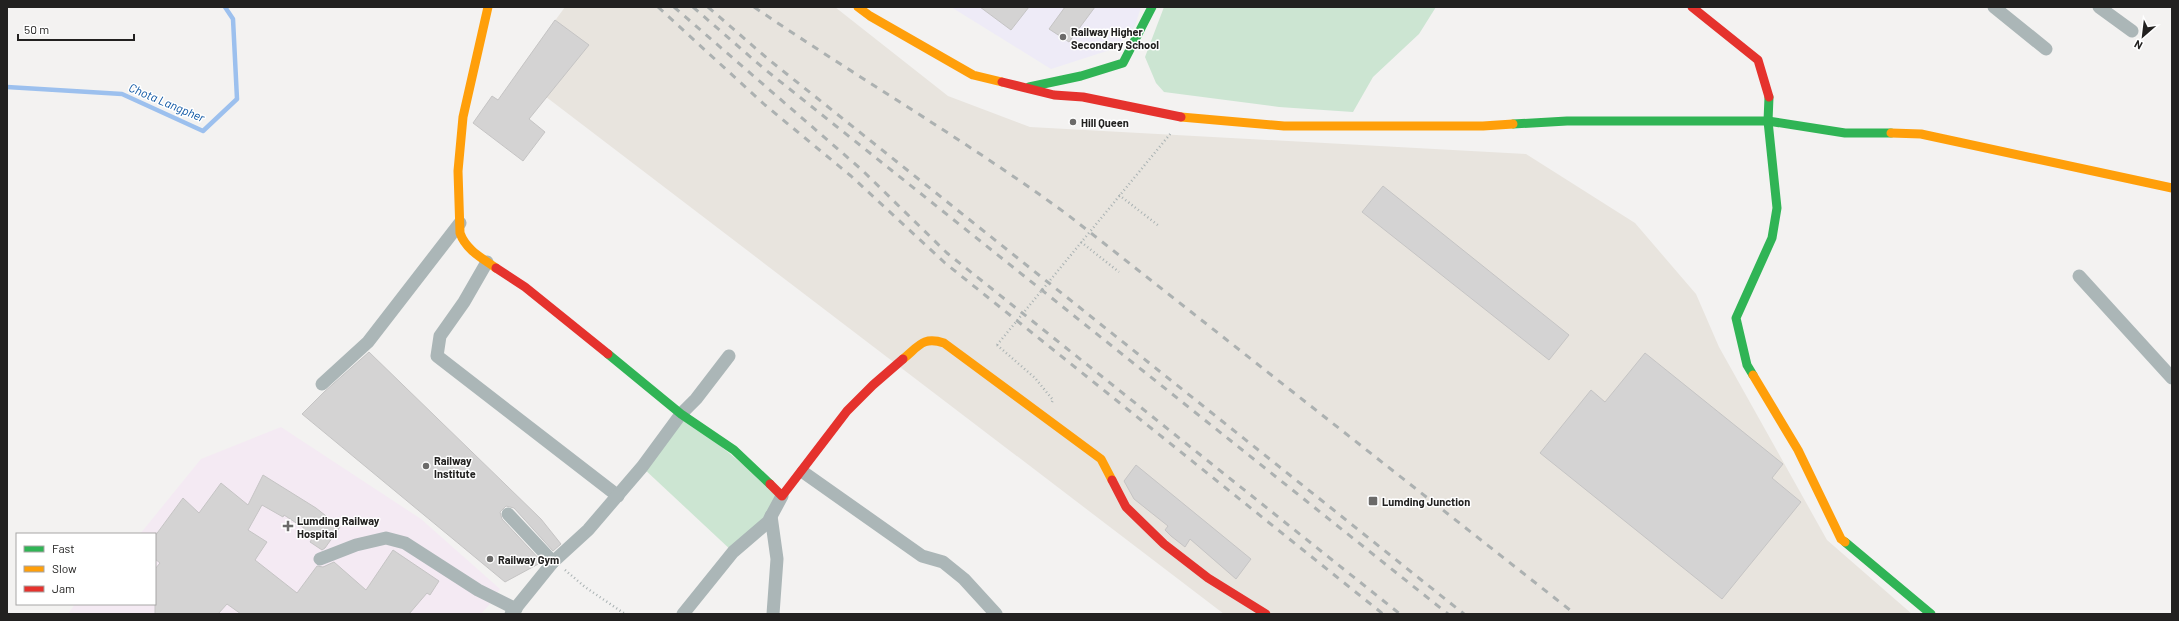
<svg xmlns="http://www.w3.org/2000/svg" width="2179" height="621" viewBox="0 0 2179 621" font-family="Barlow,sans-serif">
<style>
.built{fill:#e8e4de}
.education{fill:#eeebf7}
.medical{fill:#f4eaf3}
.green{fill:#cce5d2}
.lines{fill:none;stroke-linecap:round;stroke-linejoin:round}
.stream{stroke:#9cc0ee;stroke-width:4.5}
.building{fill:#d4d3d3;stroke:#c5c4c4}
.path{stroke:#a8b1b2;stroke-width:2.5;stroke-dasharray:1 3;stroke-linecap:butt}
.street{stroke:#abb6b7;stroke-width:13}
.fast{stroke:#30b455;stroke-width:9}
.slow{stroke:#ff9f0a;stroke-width:9}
.jam{stroke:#e5322d;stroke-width:9}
.rail{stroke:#acb1b1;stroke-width:3;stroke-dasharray:7 7;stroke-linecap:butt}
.path-bridge{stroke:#a8b1b2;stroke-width:2.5;stroke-dasharray:1 3;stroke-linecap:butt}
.poi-dot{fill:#6b6a69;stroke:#fff;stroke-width:1.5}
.labels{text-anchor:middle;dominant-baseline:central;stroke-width:3;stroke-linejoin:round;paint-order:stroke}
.poi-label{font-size:11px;font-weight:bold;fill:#222120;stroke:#fff;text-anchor:start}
.water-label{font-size:12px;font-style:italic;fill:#0e57a4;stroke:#fff}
</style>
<rect width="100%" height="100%" fill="#f3f2f1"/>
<path class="built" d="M565 7H835L948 96 1030 127 1526 154 1635 223 1696 294 1719 347 1827 540 1912 614H1224L516 74Z"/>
<path class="education" d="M951 7H1141L1135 26 1116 48 1051 69Z"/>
<path class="medical" d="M281 427 421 519 500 589 489 605 481 614H68L75 604H155V534H140L201 459Z"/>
<g class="green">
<path d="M1164 7H1436L1419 34 1373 77 1353 112 1279 107 1164 92 1156 83 1145 57Z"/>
<path d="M681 414 782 496 768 522 733 552 642 467Z"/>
</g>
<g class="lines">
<path class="stream" d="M7 87 122 94 203 131 237 99 233 19 225 7"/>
</g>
<g class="building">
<path d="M980 7H1029L1011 30Z"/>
<path d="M1065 7H1095L1069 42 1049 29Z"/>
<path d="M555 20 589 45 529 119 545 132 523 161 473 123 492 96 498 100Z"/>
<path d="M1383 186 1569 335 1549 360 1362 212Z"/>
<path d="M369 352 541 519 561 544 553 551 514 508 506 506 500 512 502 519 542 562 505 582 302 414 324 392Z"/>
<path d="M1645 353 1783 464 1772 478 1801 502 1722 599 1540 453 1591 390 1605 402Z"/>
<path d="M1136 465 1251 559 1236 579 1190 539 1185 547 1171 536 1165 530 1168 526 1134 499 1124 481Z"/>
<path d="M263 475 316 508 340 527 325 548 322 550 310 542 313 537 302 530 304 528 284 515 283 517 262 505 248 530 267 542 255 560 297 593 317 566 323 567 334 562 366 590 393 550 439 581 430 595 427 593 409 614H241L227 604 218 614H155V569L160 563 155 559V536L183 498 199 513 221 483 248 505Z"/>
</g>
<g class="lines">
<g class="path">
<path d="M1119 195 1159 226"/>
<path d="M1081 242 1119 272"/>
<path d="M997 345 1035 378 1053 400 1052 402"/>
<path d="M565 570 585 587 625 614"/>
</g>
<g class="street">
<path d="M1994 7 2046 49"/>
<path d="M2099 7 2132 31"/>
<path d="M487 262 464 302 440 336 437 356 618 496"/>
<path d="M2079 276 2172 378"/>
<path d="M322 384 368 342 460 223"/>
<path d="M803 472 922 556 943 562 964 579 996 614"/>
<path d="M508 514 553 562"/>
<path d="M771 516 777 559 773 614"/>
<path d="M320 559 356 545 386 538 405 543 478 590 516 609"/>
<path d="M511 614 553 562 588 530 642 467 681 414 696 399 729 356"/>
<path d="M683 614 733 552 768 522 782 496"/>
</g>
<g class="fast">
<path d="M1029 87 1081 76 1123 63 1152 7"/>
<path d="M1513 124 1567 121H1768L1845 133H1891"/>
<path d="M608 354 681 414 734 450 770 484"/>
<path d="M1753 375 1747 365 1736 318 1772 238 1777 208 1768 121 1769 97"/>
<path d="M1845 542 1931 614"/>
</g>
<g class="slow">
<path d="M488 7 463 117 458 171 460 233C466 250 482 258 496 268"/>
<path d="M858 7 870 16 973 75 1002 82"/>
<path d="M1181 117 1284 126H1483L1513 124"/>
<path d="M1891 133 1921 134 2172 188"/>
<path d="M903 359C919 346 923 336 944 343L1101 459 1112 480"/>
<path d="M1753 375 1798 450 1841 539 1845 542"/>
</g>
<g class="jam">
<path d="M1692 7 1758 60 1769 97"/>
<path d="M1002 82 1054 95 1083 97 1181 117"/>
<path d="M496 268 525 287 608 354"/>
<path d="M1112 480 1126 507 1164 544 1208 578 1266 614"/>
<path d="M770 484 782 496 847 411 873 385 903 359"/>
</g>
<g class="rail">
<path d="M658 7 765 105 851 176 945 263 1383 614"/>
<path d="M674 7 862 170 947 253 1400 614"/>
<path d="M693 7 762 67 1448 614"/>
<path d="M708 7 768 59 1464 614"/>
<path d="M754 7C858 78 967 141 1068 215L1575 614"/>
</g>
<path class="path-bridge" d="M997 345 1171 133"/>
</g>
<g class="poi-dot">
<circle cx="1063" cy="37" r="4"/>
<circle cx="1073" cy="122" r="4"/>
<circle cx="426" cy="466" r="4"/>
<rect x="1368" y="496" width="10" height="10" rx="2"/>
<path d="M286 520h4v4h4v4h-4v4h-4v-4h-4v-4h4z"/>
<circle cx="490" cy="559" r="4"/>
</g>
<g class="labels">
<g class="poi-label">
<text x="1071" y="31">Railway Higher<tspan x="1071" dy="13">Secondary School</tspan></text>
<text x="1081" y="122">Hill Queen</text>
<text x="434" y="460">Railway<tspan x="434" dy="13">Institute</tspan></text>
<text x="1382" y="501">Lumding Junction</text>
<text x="297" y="520">Lumding Railway<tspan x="297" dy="13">Hospital</tspan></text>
<text x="498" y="559">Railway Gym</text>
</g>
<g class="water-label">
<text transform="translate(167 102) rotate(23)">Chota Langpher</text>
</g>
</g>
<rect width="2179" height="621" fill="none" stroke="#222120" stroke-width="16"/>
<rect x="16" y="533" width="140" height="72" fill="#ffffff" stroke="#a7a6a6"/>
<rect x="24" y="546" width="20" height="6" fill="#30b455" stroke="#a7a6a6"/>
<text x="52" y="553" font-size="12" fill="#222120">Fast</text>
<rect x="24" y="566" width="20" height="6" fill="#ff9f0a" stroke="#a7a6a6"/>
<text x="52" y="573" font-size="12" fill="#222120">Slow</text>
<rect x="24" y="586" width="20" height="6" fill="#e5322d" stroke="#a7a6a6"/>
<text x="52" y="593" font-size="12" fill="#222120">Jam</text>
<g transform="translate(2143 36) rotate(208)" stroke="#ffffff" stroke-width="3" paint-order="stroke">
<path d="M0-3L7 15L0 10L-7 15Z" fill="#222120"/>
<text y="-6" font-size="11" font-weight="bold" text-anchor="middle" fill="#222120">N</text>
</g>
<path d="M18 34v6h116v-6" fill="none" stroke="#222120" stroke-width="2"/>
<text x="24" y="34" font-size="12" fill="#222120" stroke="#ffffff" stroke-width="3" paint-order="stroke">50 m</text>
</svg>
